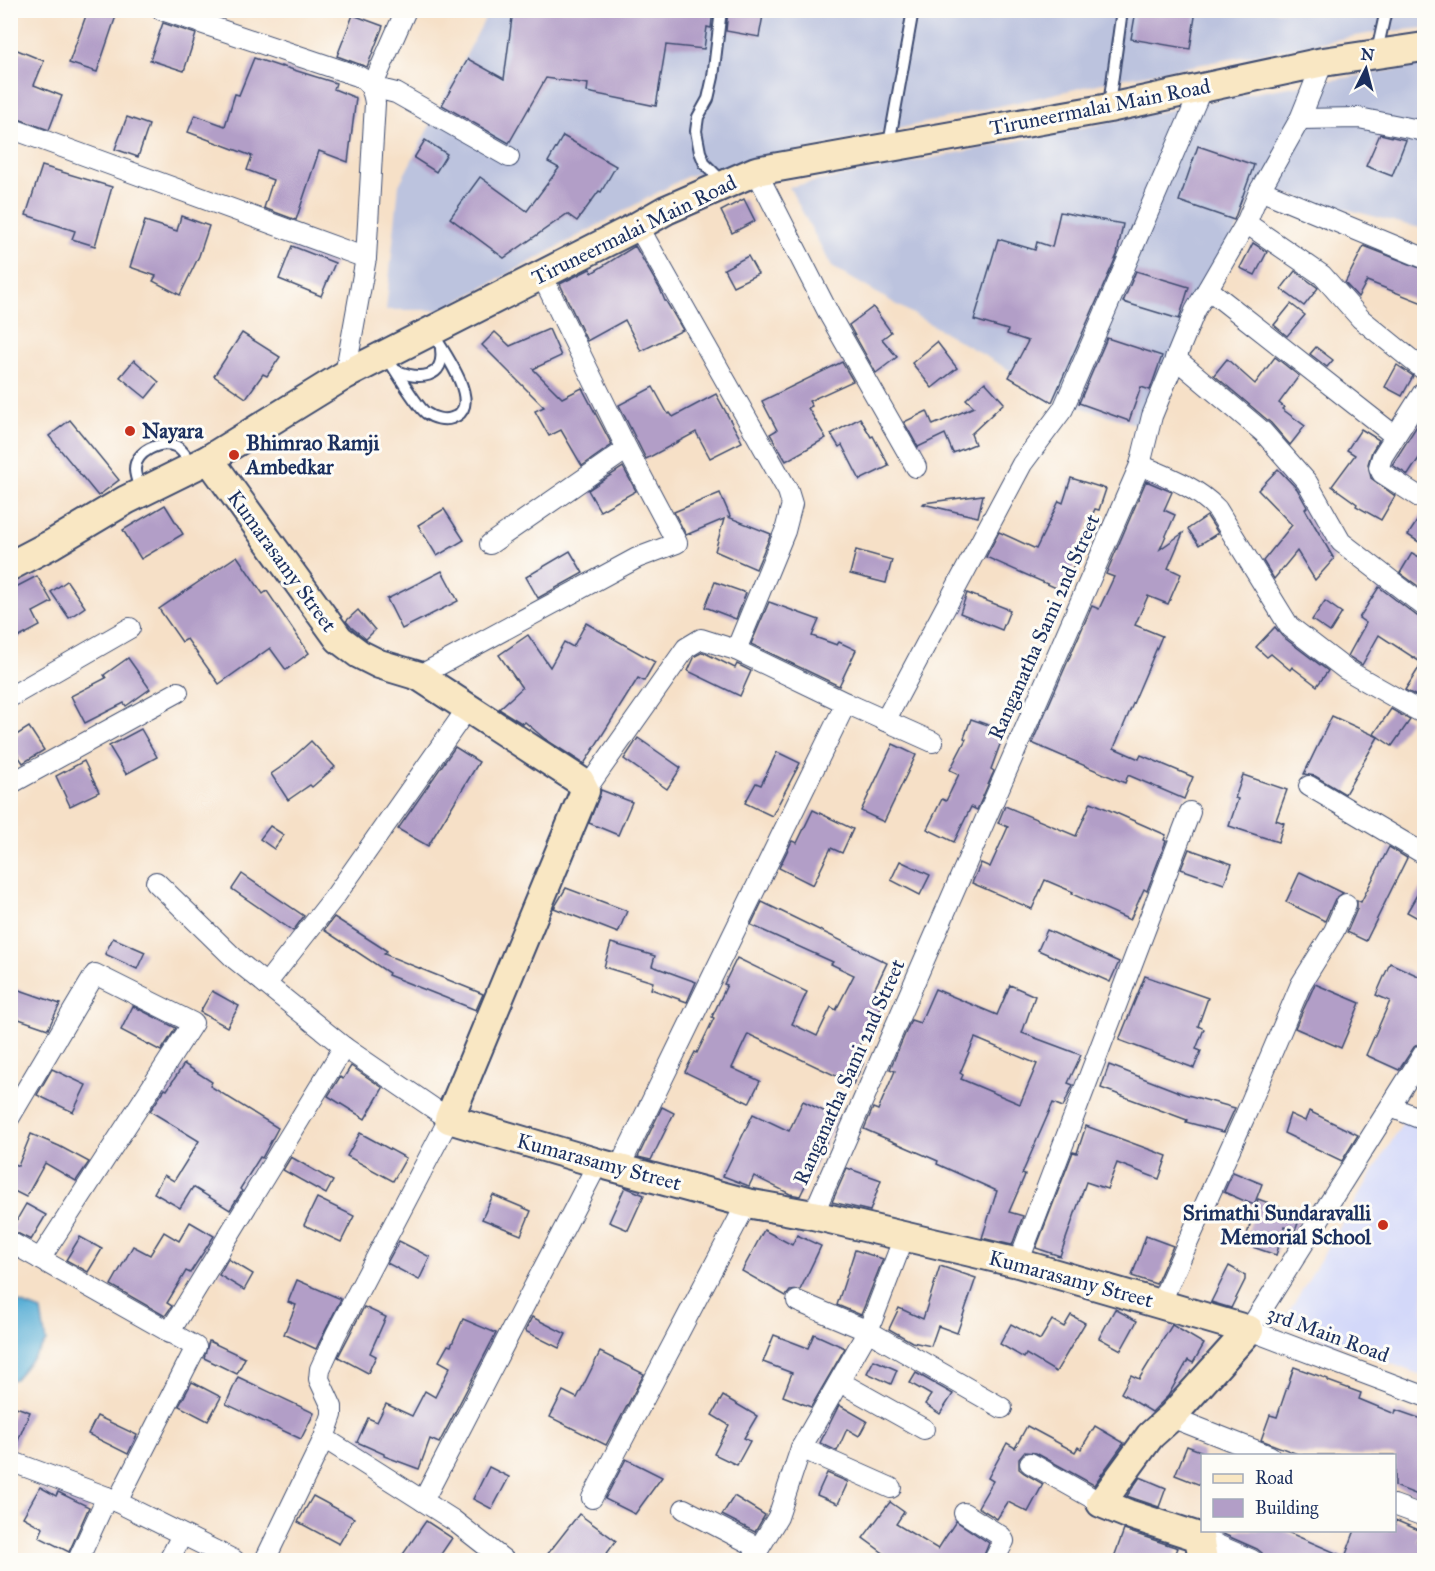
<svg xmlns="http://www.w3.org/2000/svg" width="1435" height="1571" viewBox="0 0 1435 1571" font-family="'IM FELL Great Primer',serif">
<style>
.built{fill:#d3d8f9}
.industrial{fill:#bcc3de}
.water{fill:#5aafd6;stroke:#3a6f9a;stroke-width:1.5}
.building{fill:#b29ec7;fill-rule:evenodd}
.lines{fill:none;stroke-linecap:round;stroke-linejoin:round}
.lane-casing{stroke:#3c4a6e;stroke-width:14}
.street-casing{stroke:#3c4a6e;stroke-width:22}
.secondary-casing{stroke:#3c4a6e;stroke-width:32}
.lane{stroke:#fff;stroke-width:10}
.street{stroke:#fff;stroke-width:20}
.secondary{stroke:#f9e7c3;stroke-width:28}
.poi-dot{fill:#c8321e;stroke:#fdfcf7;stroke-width:2}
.labels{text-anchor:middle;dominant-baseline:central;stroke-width:6;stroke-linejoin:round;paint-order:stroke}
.street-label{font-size:21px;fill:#1b2f5e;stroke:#fdfcf7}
.poi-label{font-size:21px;font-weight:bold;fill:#1b2f5e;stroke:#fdfcf7;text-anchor:start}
</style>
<rect width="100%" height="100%" fill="#fdfcf7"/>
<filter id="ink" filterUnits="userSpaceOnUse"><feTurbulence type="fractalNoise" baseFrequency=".0167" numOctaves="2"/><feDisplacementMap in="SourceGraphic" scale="12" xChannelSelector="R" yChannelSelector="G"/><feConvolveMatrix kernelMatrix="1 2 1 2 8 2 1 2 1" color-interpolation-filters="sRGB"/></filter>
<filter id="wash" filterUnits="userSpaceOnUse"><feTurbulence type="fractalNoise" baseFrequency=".008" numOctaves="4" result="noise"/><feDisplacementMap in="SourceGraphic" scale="24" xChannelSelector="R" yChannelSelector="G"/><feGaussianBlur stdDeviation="1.35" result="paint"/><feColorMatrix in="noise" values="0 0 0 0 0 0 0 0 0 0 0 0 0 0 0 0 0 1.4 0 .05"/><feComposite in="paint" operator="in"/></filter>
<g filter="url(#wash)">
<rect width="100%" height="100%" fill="#f6e0c7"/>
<path class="built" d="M1405 1119 1424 1126V1366L1421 1375 1282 1323Z"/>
<g class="industrial">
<path d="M489 11H1424V28L1373 33 1120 79 688 176 442 310H386L399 185Z"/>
<path d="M1424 65V229L1258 187 1139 425 1066 403 832 267 789 187 1259 92Z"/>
</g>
<path class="water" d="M15 1301 41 1311 46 1342 15 1379 11 1380V1303Z"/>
<g id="blocks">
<g class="building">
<path d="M88 10H118L97 72 69 63Z"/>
<path d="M513 10H713L711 28 707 27 704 49 666 45 656 106 587 92 588 84 546 78 509 143 442 105 468 59 504 79Z"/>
<path d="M728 10H764L759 37 726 31Z"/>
<path d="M1136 10H1196L1190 49 1131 39Z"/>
<path d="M353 15 383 26 367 67 337 56Z"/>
<path d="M163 23 196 34 184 71 150 60Z"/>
<path d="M10 47 44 61 34 85 62 96 49 130 10 116Z"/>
<path d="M254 58 281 67V66L336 83 334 89 356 98 348 162 319 151 296 220 264 208 273 180 247 170 252 156 188 132 195 115 225 126 235 94 239 95Z"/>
<path d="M127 117 149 125 138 157 115 149Z"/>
<path d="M1380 134 1406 140 1392 176 1366 166Z"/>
<path d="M563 136 616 166 601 192 599 191 577 221 567 214 504 258 450 218 480 177 527 211 559 168 548 162Z"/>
<path d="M425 140 447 154 436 172 414 158Z"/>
<path d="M1198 146 1254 165 1234 220 1179 201Z"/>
<path d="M42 166 112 187 95 246 72 239 75 231 26 215Z"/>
<path d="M744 199 755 221 732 233 721 211Z"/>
<path d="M1060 212 1123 224 1117 255 1052 402 1009 377 1028 341 1007 334 1008 330 974 320 998 239 1035 250 1037 242 1052 247Z"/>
<path d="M181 216 209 226 199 256 180 295 153 281 156 276 130 267 145 221 177 231Z"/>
<path d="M1253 243 1267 252 1255 275 1240 268Z"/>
<path d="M292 246 335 263 321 296 279 279Z"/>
<path d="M635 246 660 289 665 301H666L683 330 641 351 625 320 587 341 560 284 590 269 592 273Z"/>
<path d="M1364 246 1425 270V304L1367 281 1358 297 1345 283Z"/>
<path d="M748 256 758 274 733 286 724 269Z"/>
<path d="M1136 271 1189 287 1179 319 1123 302Z"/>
<path d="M1295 271 1318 288 1304 306 1281 289Z"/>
<path d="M1291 304 1305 315 1287 336 1274 325Z"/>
<path d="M873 307 891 332 882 339 897 357 876 373 849 325Z"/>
<path d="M549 329 561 356 533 369 562 398 582 388 612 445 582 466 561 430 549 436 535 411 544 407 482 345 495 332 510 346Z"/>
<path d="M242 333 280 357 267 376 263 374 246 398 214 376Z"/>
<path d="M1107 338 1162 356 1150 390 1141 387 1129 421 1079 403Z"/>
<path d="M937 342 957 368 932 388 912 363Z"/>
<path d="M1316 347 1333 360 1327 367 1310 354Z"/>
<path d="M1275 357 1299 376 1279 403 1284 407 1282 409 1305 426 1290 445 1271 423 1214 375 1227 359 1255 384Z"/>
<path d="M134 360 159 382 146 398 120 377Z"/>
<path d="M842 362 853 381 809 401 812 406 808 408 826 438 786 461 770 434 777 430 762 401Z"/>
<path d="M1397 365 1413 376 1402 396 1385 387Z"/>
<path d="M985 382 1004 403 971 434 975 444 953 453 945 434 918 447 904 422 927 411 933 425 974 407 966 399Z"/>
<path d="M653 387 668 414 670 413 673 417 716 394 742 442 710 458 696 432 646 459 619 405Z"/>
<path d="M1425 413V449L1408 475 1392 465Z"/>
<path d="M860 418 871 437 873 436 889 466 860 480 842 445 839 447 831 434Z"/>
<path d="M70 420 119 480 98 496 49 436Z"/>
<path d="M1361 429 1379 440 1372 451 1368 464 1371 478 1395 496 1381 520 1356 506 1357 504 1332 486 1355 455 1347 450Z"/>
<path d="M623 467 636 491 600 511 588 490Z"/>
<path d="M1278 469 1297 489 1307 507 1305 509 1334 559 1315 580 1297 551 1274 579 1263 561 1292 525 1258 490Z"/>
<path d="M1071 478 1106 489 1099 510 1095 509 1074 556 1077 558 1063 591 986 557 999 532 1036 549 1059 501 1063 503Z"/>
<path d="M1146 481 1172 492 1164 510 1175 515 1160 549 1183 533 1168 568 1181 574 1168 604 1148 596 1135 625 1162 636 1114 748 1139 759 1141 755 1193 777 1184 799 1128 775 1125 783 1032 743 1092 606 1099 609 1114 577 1106 574Z"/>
<path d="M720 493 730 516 728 517 771 534 756 569 715 551 724 519 686 535 674 512Z"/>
<path d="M983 495 978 517 923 504 924 503Z"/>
<path d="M165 505 183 534 141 559 123 530Z"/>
<path d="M444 509 464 540 437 556 418 525Z"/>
<path d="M1423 512H1425V546L1408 535Z"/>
<path d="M1207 516 1218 533 1199 545 1188 529Z"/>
<path d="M856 550 892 560 886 583 850 574Z"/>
<path d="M570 551 583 573 538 598 526 577Z"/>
<path d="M1412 553 1425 560V591L1400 573Z"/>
<path d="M237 556 263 594 267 591 309 653 286 670 270 648 219 684 187 639 182 642 159 609Z"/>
<path d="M442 571 458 601 402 629 387 599Z"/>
<path d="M37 576 52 602 33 612 40 626 10 642V590Z"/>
<path d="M67 581 85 607 69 618 51 592Z"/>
<path d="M715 582 746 593 736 619 705 607Z"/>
<path d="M1379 587 1417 616 1425 618V695L1422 699 1405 690 1422 663 1379 635 1362 665 1348 656 1366 623 1359 618Z"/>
<path d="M967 593 1010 610 1002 630 960 613Z"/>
<path d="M1325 601 1342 613 1330 632 1312 620Z"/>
<path d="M769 602 819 620 812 636 837 645 839 642 856 650 839 686 751 644Z"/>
<path d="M358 610 375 630 366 639 351 627 346 621Z"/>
<path d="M586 623 655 662 644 681 638 678 584 764 545 739 525 722 523 724 499 709 522 688 499 655 528 635 550 667 564 642 573 647Z"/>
<path d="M1275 627 1282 636 1328 671 1317 686 1292 667 1290 670 1271 654 1267 657 1256 647Z"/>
<path d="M703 652 735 668 737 664 751 671 740 696 688 671 695 656Z"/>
<path d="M128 658 150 689 126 706 124 703 85 723 71 696 106 678 104 675Z"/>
<path d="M1391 709 1410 720 1392 746 1374 734Z"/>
<path d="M1332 716 1378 737 1345 794 1315 776 1304 774Z"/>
<path d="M971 719 1005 731 991 769 994 771 977 810 971 807 954 842 927 829 942 799 946 801 959 774 950 770 966 739 964 738Z"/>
<path d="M29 727 44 750 23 763 10 744V739Z"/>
<path d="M141 729 157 757 126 774 109 746Z"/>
<path d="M638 738 681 768 667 789 624 759Z"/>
<path d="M311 741 335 767 312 787 310 785 288 800 271 774 287 763Z"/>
<path d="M893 744 916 755 884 822 861 811Z"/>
<path d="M455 747 479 762 428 846 398 829Z"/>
<path d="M777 752 800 763 772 816 745 803 756 783 761 785Z"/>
<path d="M84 761 99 792 70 806 56 776Z"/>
<path d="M1243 775 1287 790 1276 820 1284 823 1278 842 1229 826 1238 799 1235 798Z"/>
<path d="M601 790 632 802 618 835 589 823Z"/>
<path d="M1091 802 1166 835 1164 840 1166 841 1147 891 1144 889 1130 920 1072 894 1073 892 1045 880 1032 909 972 883 981 863 990 867 1008 827 998 823 1005 806 1076 836Z"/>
<path d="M813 810 853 829 842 853 831 848 813 885 779 868 792 841 797 843Z"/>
<path d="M270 826 284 835 274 849 260 839Z"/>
<path d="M1389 847 1407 858 1366 941 1347 932 1357 909V900L1361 902Z"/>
<path d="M1189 849 1232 864 1224 884 1181 869Z"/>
<path d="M900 861 930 875 920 895 891 880Z"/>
<path d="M1300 872 1343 893 1335 899 1325 921 1286 902Z"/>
<path d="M242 874 304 916 293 931 232 889Z"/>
<path d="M1425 881V922L1407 912Z"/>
<path d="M566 888 627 911 618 933 554 908Z"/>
<path d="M762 902 887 963 874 990 886 996 876 1017 874 1015 855 1054 863 1058V1064L853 1084 748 1034 732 1068 760 1081 749 1103 685 1072 695 1052 697 1053 714 1018 712 1017 727 985 724 984 737 958 807 992 792 1024 817 1036 831 1007 836 1010 854 975 831 964 833 962 751 925Z"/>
<path d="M334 917 387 951 384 954 483 994 476 1010 388 975 389 973 324 930Z"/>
<path d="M1047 930 1119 962 1110 982 1038 950Z"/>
<path d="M113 938 145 952 137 969 105 954Z"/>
<path d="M611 943 655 956 652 966 696 982 687 1002 651 989 653 982 604 967Z"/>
<path d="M1390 963 1425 979V1033L1421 1042 1414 1047 1399 1070 1366 1055 1390 1001 1376 995Z"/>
<path d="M1145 976 1208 998 1198 1026 1204 1029 1196 1049 1201 1051 1194 1068 1119 1040Z"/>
<path d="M1315 984 1360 1003 1341 1048 1295 1028Z"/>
<path d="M1010 985 1035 996 1022 1033 1081 1055 1068 1083 1073 1085 1063 1107 1053 1103 1022 1174 1025 1175 1009 1212 1023 1216 1012 1245 982 1238 997 1191 937 1164 938 1161 864 1129 873 1108 878 1110 895 1071 890 1069 911 1020 920 1023 935 989 997 1015ZM975 1038 1037 1064 1020 1104 961 1079 963 1075 960 1073Z"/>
<path d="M14 988 60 1004 48 1029 10 1016V998Z"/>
<path d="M212 991 239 1006 227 1027 200 1012Z"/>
<path d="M133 1006 176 1028 161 1051 121 1030Z"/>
<path d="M184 1064 212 1082 210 1086 278 1128 262 1158 260 1157 240 1189 242 1191 230 1210 193 1187 180 1208 154 1193 164 1175 174 1181 199 1141 150 1111 165 1089 167 1090Z"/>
<path d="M1109 1065 1184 1094 1235 1108 1224 1132 1186 1122 1187 1120 1101 1088Z"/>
<path d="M351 1066 383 1088 365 1119 328 1096 340 1077 343 1079Z"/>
<path d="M52 1069 86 1085 73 1112 37 1095Z"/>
<path d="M803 1101 838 1118 800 1196 790 1194 754 1176 749 1186 723 1176 753 1114 789 1131Z"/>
<path d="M662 1107 674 1113 651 1160 638 1157Z"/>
<path d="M1309 1111 1358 1135 1342 1161 1284 1133 1290 1114 1305 1121Z"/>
<path d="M1086 1126 1167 1156 1159 1179 1117 1163 1107 1189 1086 1182 1060 1256 1036 1248 1073 1152 1077 1153Z"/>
<path d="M360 1133 406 1158 393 1181 347 1156Z"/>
<path d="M31 1134 59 1146 89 1162 76 1181 45 1163 26 1197 10 1189V1162L18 1166Z"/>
<path d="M291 1157 333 1181 326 1194 283 1170Z"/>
<path d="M847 1168 881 1180 870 1211 832 1202Z"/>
<path d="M1233 1172 1262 1184 1254 1205 1224 1192Z"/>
<path d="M625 1187 644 1195 628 1230 609 1222Z"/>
<path d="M493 1195 531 1211 521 1235 482 1219Z"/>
<path d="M317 1198 354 1216 341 1242 304 1225Z"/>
<path d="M1258 1199 1301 1215 1295 1231 1285 1227 1276 1255 1244 1244Z"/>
<path d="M26 1204 46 1215 31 1240 11 1230Z"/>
<path d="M190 1222 214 1236 190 1273 186 1271 167 1303 172 1306 165 1316 111 1285 133 1246 150 1255 164 1232 179 1241Z"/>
<path d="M764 1230 792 1245 797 1235 821 1246 800 1290 790 1291 786 1296 742 1271Z"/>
<path d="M1146 1236 1173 1246 1156 1284 1132 1276Z"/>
<path d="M80 1237 102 1249 88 1272 66 1260Z"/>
<path d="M399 1241 430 1257 419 1280 387 1263Z"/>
<path d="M855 1250 883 1259 861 1315 837 1305Z"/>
<path d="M228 1259 253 1274 244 1290 219 1275Z"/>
<path d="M940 1266 976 1278 957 1333 938 1326 931 1346 912 1342 889 1329 899 1308 923 1319Z"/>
<path d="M1229 1266 1245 1275V1280L1231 1308 1211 1302Z"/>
<path d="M297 1280 341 1299 316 1349 284 1334 296 1305 288 1302Z"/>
<path d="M364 1307 386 1317 370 1353 376 1356 368 1373 338 1357Z"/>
<path d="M1115 1309 1137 1321 1121 1350 1099 1338Z"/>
<path d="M1071 1315 1085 1323 1056 1372 1026 1354 1024 1358 1000 1344 1011 1324 1040 1340 1052 1320 1064 1327Z"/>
<path d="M532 1317 566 1334 559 1348 525 1331Z"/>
<path d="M463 1319 496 1333 439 1443 430 1439 419 1469 384 1456V1454L357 1442 368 1418 377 1422 386 1404 412 1416 425 1391 435 1397 450 1367 439 1361 448 1345 451 1346Z"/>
<path d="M1172 1325 1204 1344 1193 1363 1188 1360 1168 1396 1152 1412 1121 1393 1131 1375 1139 1379Z"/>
<path d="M814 1334 845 1348 811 1407 783 1396 792 1373 763 1362 774 1335 808 1348Z"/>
<path d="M209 1341 245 1358 237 1374 204 1358Z"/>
<path d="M600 1352 644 1374 606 1445 550 1417 563 1391 577 1398Z"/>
<path d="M874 1360 897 1370 891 1384 867 1373Z"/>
<path d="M1294 1367 1328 1379V1381L1361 1393 1359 1399 1395 1414 1396 1410 1425 1420V1498L1395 1486V1455H1300L1261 1440 1270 1415 1277 1417Z"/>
<path d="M916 1373 953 1394 940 1414 925 1404 931 1395 910 1383Z"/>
<path d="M238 1377 314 1413 301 1439 226 1404Z"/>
<path d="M192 1382 221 1397 208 1421 179 1406Z"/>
<path d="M723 1396 757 1416 744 1438 750 1441 737 1465 714 1454 729 1425 712 1415Z"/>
<path d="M839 1405 867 1421 859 1436 847 1429 837 1451 820 1443Z"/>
<path d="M16 1407 30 1412 14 1450 10 1449V1420Z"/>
<path d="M97 1416 137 1435 128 1454 88 1434Z"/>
<path d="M1027 1426 1075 1452 1078 1447 1081 1449 1095 1426 1124 1443 1094 1485 1036 1453 1024 1452 1019 1458V1469L1024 1473 1043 1484 1028 1512 1008 1502 997 1519 978 1507 993 1481 988 1478 1007 1443 1015 1448Z"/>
<path d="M1187 1446 1203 1452V1486L1175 1475Z"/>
<path d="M626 1459 662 1477 635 1514 605 1499Z"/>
<path d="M489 1467 509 1477 492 1509 473 1499Z"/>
<path d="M827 1473 848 1482 838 1504 817 1495Z"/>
<path d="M1140 1477 1166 1488 1159 1507 1127 1496Z"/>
<path d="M40 1487 56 1496 58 1492 89 1507 69 1552 39 1537 43 1528 23 1517Z"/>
<path d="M313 1496 354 1518 339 1544 298 1522Z"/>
<path d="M734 1496 765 1515 755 1532 722 1515Z"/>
<path d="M890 1502 904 1512 896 1524 938 1549 956 1521 989 1543 982 1560H883L886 1555 863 1538Z"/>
<path d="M579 1514 616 1541 602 1560H543Z"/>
<path d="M1395 1520 1421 1531 1417 1541 1425 1543V1560H1264L1262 1553 1257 1549 1214 1530H1283L1345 1557 1355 1530H1395Z"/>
<path d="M426 1521 452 1538 437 1560H399Z"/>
<path d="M1124 1530 1178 1548 1173 1560H1113Z"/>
</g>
</g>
</g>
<g filter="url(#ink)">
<use href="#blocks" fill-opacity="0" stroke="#3c4a6e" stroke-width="1.5"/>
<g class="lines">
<g class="lane-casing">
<g id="lane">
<path d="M721 10 713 77 708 99 698 117 696 131 700 152 705 164 725 184"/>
<path d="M1377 51 1386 10"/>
<path d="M1109 105 1122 10"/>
<path d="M889 144 913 10"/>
<path d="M386 356C394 368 417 407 426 413 433 418 444 421 452 418 486 407 442 350 432 332"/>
<path d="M397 371C419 380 445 379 441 349"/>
<path d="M141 492C139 485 135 477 135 469 135 452 160 440 175 446 183 449 188 460 193 467"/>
</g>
</g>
<g class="street-casing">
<g id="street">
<path d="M162 10 358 76C370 82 373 90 375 103L366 258 345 375"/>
<path d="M406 10 372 87 396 93 509 157"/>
<path d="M1300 119 1359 118 1424 131"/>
<path d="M10 128 366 258"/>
<path d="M756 171 830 316 916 467"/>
<path d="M1260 190 1424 258"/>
<path d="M1246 223 1322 275 1361 319 1424 370"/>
<path d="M638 226 788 491 792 504 785 531 736 650"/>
<path d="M1208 289 1395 436"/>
<path d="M1175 358 1263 432 1307 482 1341 542 1424 606"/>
<path d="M1424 391 1382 457 1379 467 1382 473 1424 500"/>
<path d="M1140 465C1169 477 1196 487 1217 509L1289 626 1345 669 1424 714"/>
<path d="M490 544 627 449"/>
<path d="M419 676 637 558 677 543 627 449 542 276"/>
<path d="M10 697 130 628"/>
<path d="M885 721 1022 464 1063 409 1202 88"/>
<path d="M10 784 178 692"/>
<path d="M1309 786 1424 854"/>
<path d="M585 791 686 648 701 639 736 650 846 703 933 742"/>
<path d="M156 882 236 960 344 1047 449 1119 336 1334 320 1369 319 1379 332 1407V1415L324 1438 265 1560"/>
<path d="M266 984 336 895 467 709"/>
<path d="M1424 1053 1249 1330 1424 1396"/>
<path d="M1391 1107 1424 1120"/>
<path d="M10 1117 95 974 193 1023 40 1259"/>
<path d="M619 1168 846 703"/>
<path d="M813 1215 1140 465 1152 416 1195 311 1246 223 1260 190 1300 119 1323 62"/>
<path d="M10 1242 196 1347 117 1502"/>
<path d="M1018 1263 1190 812"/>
<path d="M797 1301 868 1331 1002 1408"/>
<path d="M1160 1304 1245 1116 1301 984 1334 931 1346 904"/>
<path d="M169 1333 344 1047"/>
<path d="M840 1382 924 1429"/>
<path d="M1171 1417 1270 1456"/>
<path d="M324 1438 453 1520 504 1560"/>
<path d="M801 1448 891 1488"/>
<path d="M10 1461 107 1497 234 1560"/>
<path d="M1030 1463 1101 1503"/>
<path d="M592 1498 747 1203"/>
<path d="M423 1501 598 1163"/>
<path d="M1394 1505 1424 1516"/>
<path d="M684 1509 759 1548"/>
<path d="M964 1513 1001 1536 1004 1541 994 1560"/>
<path d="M1199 1537 1252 1560"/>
<path d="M78 1560 107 1497"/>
<path d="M169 1560 182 1535"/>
<path d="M752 1560 778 1517 801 1448 868 1331 904 1237"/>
</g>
</g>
<g class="secondary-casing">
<g id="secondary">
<path d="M209 459 339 639 359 654 379 664 419 676 580 781 585 791 449 1119 598 1163 747 1203 813 1215 1018 1263 1249 1330 1171 1417 1150 1436 1101 1503 1128 1514 1199 1537 1203 1560"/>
<path d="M10 566 52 544 126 500 209 459 345 375 638 226 666 210 756 171 1109 108 1323 62 1424 47"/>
</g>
</g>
<use href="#lane" class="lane"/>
<use href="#street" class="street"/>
<use href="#secondary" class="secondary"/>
</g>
</g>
<g class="poi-dot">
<circle cx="130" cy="431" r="6"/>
<circle cx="234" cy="455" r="6"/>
<circle cx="1383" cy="1225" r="6"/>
</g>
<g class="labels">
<g class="street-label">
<text transform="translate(1100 107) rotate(-11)">Tiruneermalai Main Road</text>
<text transform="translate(634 230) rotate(-26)">Tiruneermalai Main Road</text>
<text transform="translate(282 561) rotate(54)">Kumarasamy Street</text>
<text transform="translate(1044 627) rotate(-66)">Ranganatha Sami 2nd Street</text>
<text transform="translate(849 1072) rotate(-66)">Ranganatha Sami 2nd Street</text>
<text transform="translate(599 1162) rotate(15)">Kumarasamy Street</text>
<text transform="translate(1071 1279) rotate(15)">Kumarasamy Street</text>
<text transform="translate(1328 1334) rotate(20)">3rd Main Road</text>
</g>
<g class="poi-label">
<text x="142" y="431">Nayara</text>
<text x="246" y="443">Bhimrao Ramji<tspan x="246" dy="24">Ambedkar</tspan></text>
<text x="1371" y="1213" text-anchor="end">Srimathi Sundaravalli<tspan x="1371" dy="24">Memorial School</tspan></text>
</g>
</g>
<rect width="1435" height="1571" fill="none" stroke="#fdfcf7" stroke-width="36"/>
<rect x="1201" y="1454" width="195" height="78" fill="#fdfcf7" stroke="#a3aaba" stroke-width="1.5"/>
<rect x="1213" y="1474" width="30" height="9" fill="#f9e7c3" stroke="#a3aaba" stroke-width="1.5"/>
<text x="1255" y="1484" font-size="18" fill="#1b2f5e">Road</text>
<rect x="1213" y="1499" width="30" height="18" fill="#b29ec7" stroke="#a3aaba" stroke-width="1.5"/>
<text x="1255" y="1514" font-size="18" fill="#1b2f5e">Building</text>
<g transform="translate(1366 69) rotate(6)" stroke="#fdfcf7" stroke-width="4.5" paint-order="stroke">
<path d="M0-4.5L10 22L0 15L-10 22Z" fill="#1b2f5e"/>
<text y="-9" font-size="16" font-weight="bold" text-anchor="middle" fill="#1b2f5e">N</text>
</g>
</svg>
